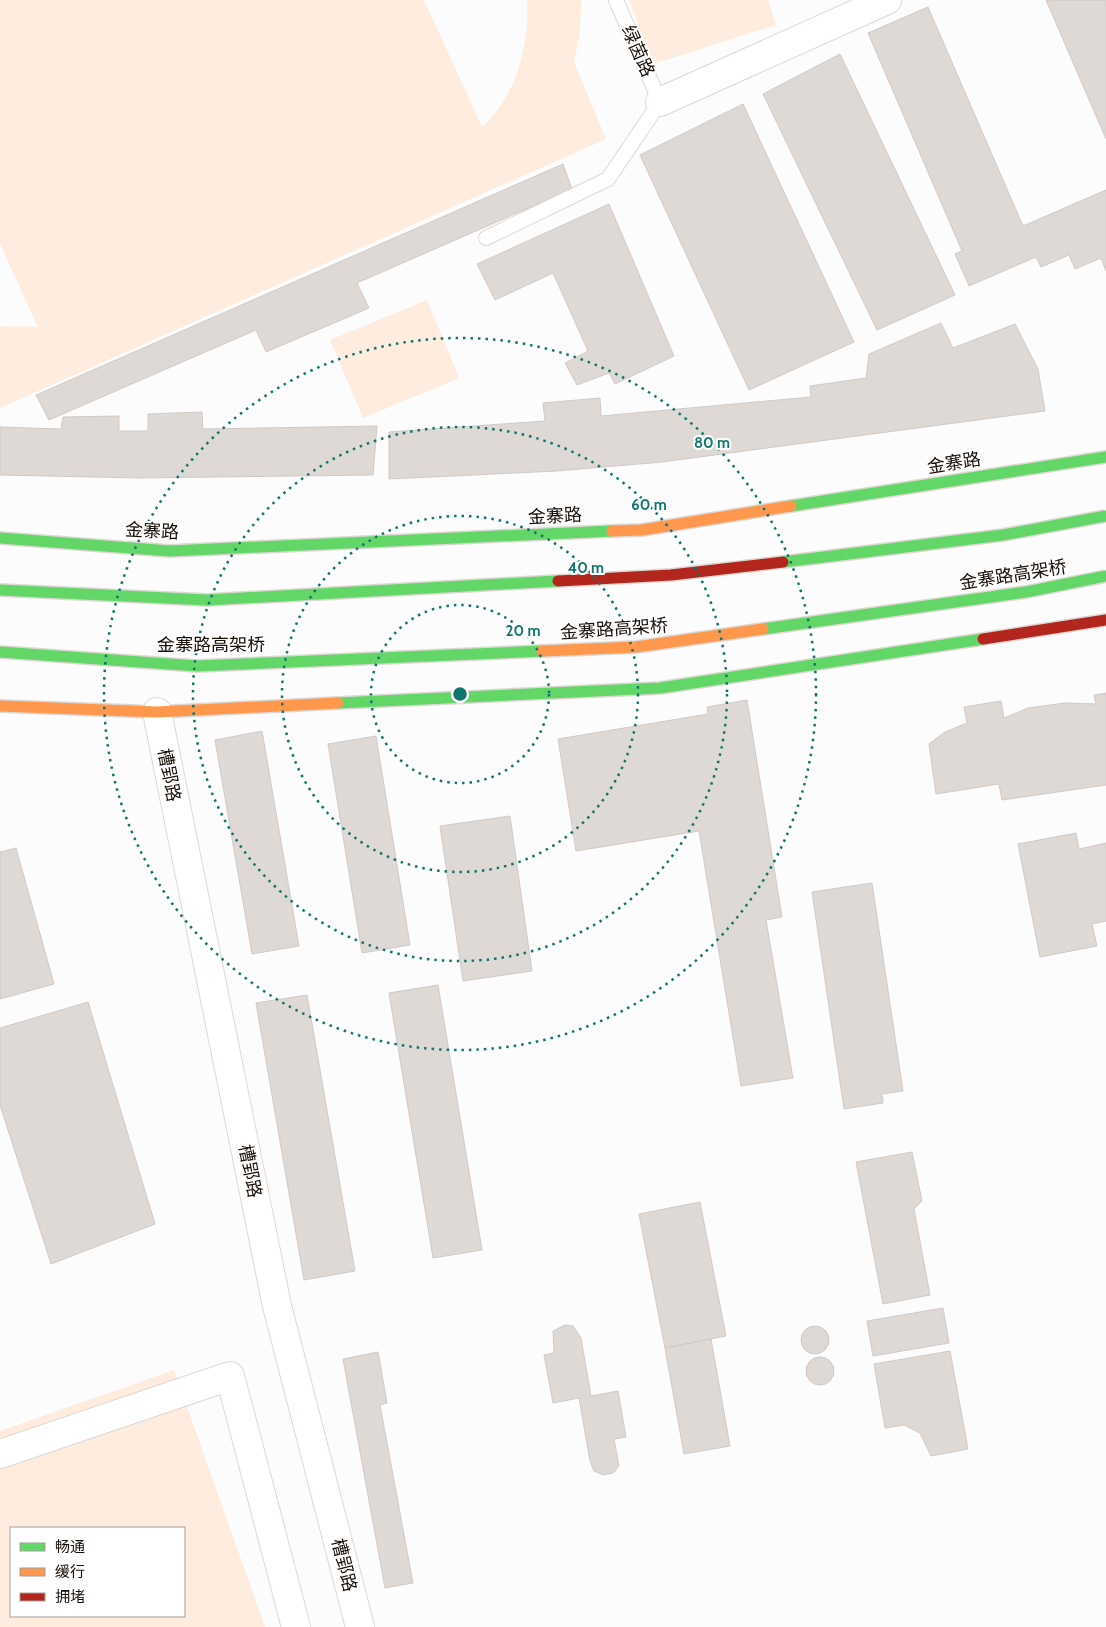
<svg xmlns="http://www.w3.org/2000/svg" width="1106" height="1627" viewBox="0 0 1106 1627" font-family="Cabin,'Noto Sans SC',sans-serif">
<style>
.pitch{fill:#feecde;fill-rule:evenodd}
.building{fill:#dfd9d5;stroke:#d0cac6}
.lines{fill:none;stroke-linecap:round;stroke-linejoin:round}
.lane-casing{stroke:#ddd8d3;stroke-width:16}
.street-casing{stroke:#ddd8d3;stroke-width:30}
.fast-casing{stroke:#ddd8d3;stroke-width:14}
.slow-casing{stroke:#ddd8d3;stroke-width:14}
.jam-casing{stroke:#ddd8d3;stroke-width:14}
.lane{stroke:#fff;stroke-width:14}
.street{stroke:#fff;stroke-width:28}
.fast{stroke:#63d668;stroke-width:11}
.slow{stroke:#ff974d;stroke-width:11}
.jam{stroke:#b3261e;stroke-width:11}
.fast-bridge-casing{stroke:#ddd8d3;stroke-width:14;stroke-linecap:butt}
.slow-bridge-casing{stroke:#ddd8d3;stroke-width:14;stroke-linecap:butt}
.jam-bridge-casing{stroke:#ddd8d3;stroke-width:14;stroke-linecap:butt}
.fast-bridge{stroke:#63d668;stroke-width:11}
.slow-bridge{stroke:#ff974d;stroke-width:11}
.jam-bridge{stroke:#b3261e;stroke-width:11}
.ring{fill:none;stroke:#0f766e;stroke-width:2.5;stroke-dasharray:2.5 5}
.labels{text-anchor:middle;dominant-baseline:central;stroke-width:4;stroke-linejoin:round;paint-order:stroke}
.street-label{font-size:18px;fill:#180e06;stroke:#fff}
.centre{fill:#0f766e;stroke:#fff;stroke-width:2.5}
.ring-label{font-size:15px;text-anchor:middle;font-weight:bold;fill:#0f766e;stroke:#fff;stroke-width:4;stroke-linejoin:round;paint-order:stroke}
</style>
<rect width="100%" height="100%" fill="#fcfcfc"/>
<g class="pitch">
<path d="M0 0H424L482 127C516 96 530 45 527 0H581L580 33 574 62 606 139 0 408V326L38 327 0 244Z"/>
<path d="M629 0H768L776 25 653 64Z"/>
<path d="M427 300 459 378 363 418 330 340Z"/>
<path d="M174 1370 265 1627H0V1431ZM11 1528H184V1616H11Z"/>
</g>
<g class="building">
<path d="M1046 0H1106V139Z"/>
<path d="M928 7 1023 226 1106 190V271L1101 258 1075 269 1069 255 1041 267 1036 257 969 286 955 254 962 251 868 33Z"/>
<path d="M840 54 955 295 877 330 763 94Z"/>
<path d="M743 104 854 342 749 390 640 155Z"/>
<path d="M563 164 572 189 357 283 369 308 266 352 256 330 49 420 36 395Z"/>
<path d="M609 204 674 356 615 384 609 373 577 385 565 363 588 351 553 273 495 300 477 264Z"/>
<path d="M941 323 953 348 1015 324 1038 369 1045 411 662 462 557 471 389 479V432L545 421 543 403 600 398 601 416 811 397 810 386 866 378 869 354Z"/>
<path d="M202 412 203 429 377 426 373 475 139 478 0 475V427L61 429 63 417 119 416V431H148V414Z"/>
<path d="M1106 693V785L1002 800 999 784 936 794 929 744 945 732 967 723 964 707 1001 701 1004 718 1028 708 1065 703 1096 704 1094 695Z"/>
<path d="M747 700 782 917 766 920 793 1078 741 1086 699 831 576 851 558 739 708 714 707 707Z"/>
<path d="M262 731 299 946 252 954 215 740Z"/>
<path d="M376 736 410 945 362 953 328 744Z"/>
<path d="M510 816 532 971 463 981 440 826Z"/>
<path d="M1076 833 1079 849 1106 843V921L1092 924 1097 946 1040 957 1018 844Z"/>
<path d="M16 848 54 984 0 999V852Z"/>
<path d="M872 883 903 1091 882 1094 883 1103 844 1109 812 892Z"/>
<path d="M438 985 482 1250 433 1258 389 993Z"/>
<path d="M307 995 355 1271 304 1280 256 1003Z"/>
<path d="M88 1002 155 1224 51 1264 0 1105V1028Z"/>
<path d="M912 1152 922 1201 914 1209 930 1295 883 1304 856 1162Z"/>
<path d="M700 1202 726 1336 665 1348 639 1214Z"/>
<path d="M943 1308 949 1343 873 1356 867 1321Z"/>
<path d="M565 1325 573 1326 581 1338 591 1396 618 1391 626 1437 614 1439 619 1466 613 1473 603 1475 594 1471 590 1461 579 1398 553 1403 544 1355 554 1353 553 1331Z"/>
<circle cx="815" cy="1340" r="14"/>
<path d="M711 1339 730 1446 684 1454 665 1348Z"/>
<path d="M950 1351 968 1449 931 1456 920 1433 904 1425 885 1428 874 1364Z"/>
<path d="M378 1352 387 1403 380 1405 413 1583 385 1588 343 1359Z"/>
<circle cx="820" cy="1371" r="14"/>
</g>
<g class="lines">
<g class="lane-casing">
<path id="lane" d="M486 238 608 179 660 102 616 0"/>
</g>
<g class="street-casing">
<g id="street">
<path d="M660 102 887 0"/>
<path d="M157 712 277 1306 360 1627"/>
<path d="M0 1454 230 1376 296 1627"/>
</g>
</g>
<g class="fast-casing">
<g id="fast">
<path d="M791 506 1106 457"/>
<path d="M0 538 170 551 612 531"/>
<path d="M338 703 660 688 983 639"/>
</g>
</g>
<g class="slow-casing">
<g id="slow">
<path d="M612 531 642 530 791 506"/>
<path d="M0 706 157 712 338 703"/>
</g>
</g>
<g class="jam-casing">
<path id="jam" d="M983 639 1106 620"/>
</g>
<use href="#lane" class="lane"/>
<use href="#street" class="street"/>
<use href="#fast" class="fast"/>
<use href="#slow" class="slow"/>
<use href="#jam" class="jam"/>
<g class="fast-bridge-casing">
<g id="fast-bridge">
<path d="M783 562 1003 535 1106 516"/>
<path d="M0 590 207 600 558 581"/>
<path d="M763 629 1026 592 1106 576"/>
<path d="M0 652 197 666 542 651"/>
</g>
</g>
<g class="slow-bridge-casing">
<path id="slow-bridge" d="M542 651 636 647 763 629"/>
</g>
<g class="jam-bridge-casing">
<path id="jam-bridge" d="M558 581 671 575 783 562"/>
</g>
<use href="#fast-bridge" class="fast-bridge"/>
<use href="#slow-bridge" class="slow-bridge"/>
<use href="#jam-bridge" class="jam-bridge"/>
</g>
<g class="ring">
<circle cx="460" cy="694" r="89"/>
<circle cx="460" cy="694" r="178"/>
<circle cx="460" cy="694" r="267"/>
<circle cx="460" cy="694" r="356"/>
</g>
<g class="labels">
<g class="street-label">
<text transform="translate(638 51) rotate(66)">绿茵路</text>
<text transform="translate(954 463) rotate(-9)">金寨路</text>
<text transform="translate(555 516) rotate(-3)">金寨路</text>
<text transform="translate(152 531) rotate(3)">金寨路</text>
<text transform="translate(1013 575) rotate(-9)">金寨路高架桥</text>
<text transform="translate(614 629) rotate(-4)">金寨路高架桥</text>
<text x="211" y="645">金寨路高架桥</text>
<text transform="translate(169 775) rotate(79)">槽郢路</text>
<text transform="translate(250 1171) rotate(79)">槽郢路</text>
<text transform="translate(344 1565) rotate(76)">槽郢路</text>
</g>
</g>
<circle cx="460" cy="694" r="8" class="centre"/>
<g class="ring-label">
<text x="712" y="448">80 m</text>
<text x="649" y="510">60 m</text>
<text x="586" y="573">40 m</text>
<text x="523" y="636">20 m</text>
</g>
<rect x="10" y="1527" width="175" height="90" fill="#ffffff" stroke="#a39f9b"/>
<rect x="20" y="1543" width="25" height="8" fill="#63d668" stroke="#a39f9b"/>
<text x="55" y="1552" font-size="15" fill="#180e06">畅通</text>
<rect x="20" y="1568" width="25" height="8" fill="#ff974d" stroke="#a39f9b"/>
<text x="55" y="1577" font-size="15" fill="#180e06">缓行</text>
<rect x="20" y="1593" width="25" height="8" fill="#b3261e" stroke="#a39f9b"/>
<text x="55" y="1602" font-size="15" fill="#180e06">拥堵</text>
</svg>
